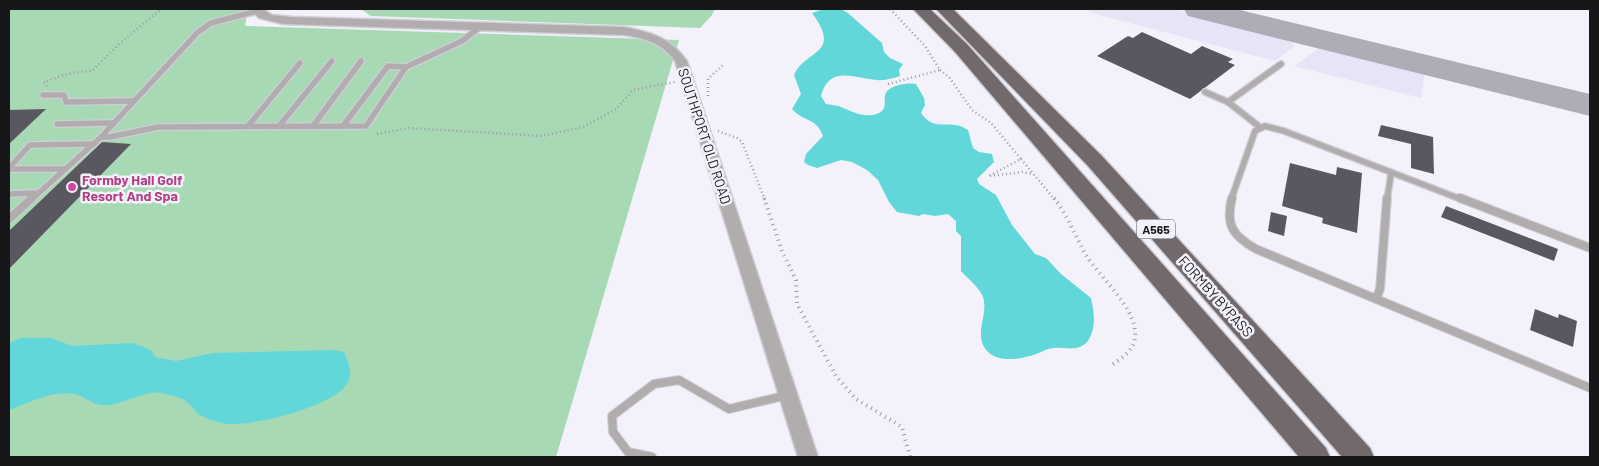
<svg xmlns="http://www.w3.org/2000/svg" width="1599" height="466" viewBox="0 0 1599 466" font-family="Barlow,sans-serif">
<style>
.built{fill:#e7e5f5}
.green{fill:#a8d9b5}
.water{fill:#61d7da}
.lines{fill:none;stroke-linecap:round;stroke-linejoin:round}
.taxiway{fill:#aeacb4;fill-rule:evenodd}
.building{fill:#595860}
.service-far1-casing{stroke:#d0ced6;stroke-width:8}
.service-casing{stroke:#d0ced6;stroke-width:10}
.tertiary-casing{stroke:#d0ced6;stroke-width:3}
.trunk-casing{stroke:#d0ced6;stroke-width:3}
.path-far1{stroke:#9c9ba1;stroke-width:2.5;stroke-dasharray:1 3;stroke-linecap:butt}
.path{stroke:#9c9ba1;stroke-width:4;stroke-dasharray:1 4.5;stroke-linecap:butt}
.service-far1{stroke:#b1adae;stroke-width:5.5}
.service{stroke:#b1adae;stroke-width:8}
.tertiary{fill:#b1adae;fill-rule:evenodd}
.trunk{fill:#71696b;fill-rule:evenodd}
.hotel-dot{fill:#d1479c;stroke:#f3f1fa;stroke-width:2}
.labels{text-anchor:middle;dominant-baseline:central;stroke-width:5;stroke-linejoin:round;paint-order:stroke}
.shield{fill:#f3f1fa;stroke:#59585d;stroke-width:1}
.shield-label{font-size:12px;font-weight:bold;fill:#17171a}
.street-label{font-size:14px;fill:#17171a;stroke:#f3f1fa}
.hotel-label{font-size:14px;font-weight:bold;fill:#b23c85;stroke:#f3f1fa;text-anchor:start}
</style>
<rect width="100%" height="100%" fill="#f3f1fa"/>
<g class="built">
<path d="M1090 9H1173L1280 35 1291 41 1294 47 1275 61 1088 12Z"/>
<path d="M1319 48 1336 49 1425 71 1421 98 1294 66Z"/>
</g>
<g class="green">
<path d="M9 9H248L245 26 679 40 556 457H9Z"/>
<path d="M361 9H715L712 15 700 28 371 16Z"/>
</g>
<g class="water">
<path d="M824 9H841L849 14 882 43 884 52 890 58 903 64 899 70 900 76C893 78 885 81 877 80 855 79 830 64 821 96L826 104C830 105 837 105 841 107 853 112 866 119 879 113 887 109 884 102 885 96 886 85 909 82 916 84L924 98 925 105 921 113C936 134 949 117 968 130L973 148 979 152 992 154 994 162 977 179 979 184 996 195 1012 225 1035 254 1046 258 1061 274 1091 298C1094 312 1097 329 1087 342 1078 352 1065 347 1054 348 1048 348 1042 352 1036 354 1023 359 999 363 988 352 972 335 989 316 983 297 979 287 968 279 961 271V236L956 231V221L948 214 935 216 923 214 919 216 897 212 889 202 878 180 867 170 852 162 841 160 817 168 808 165 804 162 806 154 823 136C816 117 803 122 792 109L801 94 794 75C805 49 843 55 812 13Z"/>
<path d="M21 338H51L72 346 133 343 151 350 155 357 176 361 213 353 334 350 344 352C348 361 353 372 348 382 337 406 247 429 222 423 214 421 203 418 197 413 192 407 188 401 180 398 175 396 167 394 162 393 144 389 121 407 102 405 92 405 85 396 74 394 52 390 29 403 9 410V343Z"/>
</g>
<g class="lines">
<path class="taxiway" d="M1184 9H1236L1590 94V116L1188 16Z"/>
</g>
<g class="building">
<path d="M1142 32 1191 54 1202 46 1233 59 1228 62 1235 65 1190 99 1097 56 1128 36 1133 38Z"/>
<path d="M46 109 9 144V110Z"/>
<path d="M1381 125 1433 137 1434 174 1411 168V144L1378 136Z"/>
<path d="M102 142 131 144 9 269V231Z"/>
<path d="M1290 163 1336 175 1337 167 1362 173 1357 233 1322 223 1323 218 1282 206Z"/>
<path d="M1446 206 1558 249 1554 261 1441 217Z"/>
<path d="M1271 212 1287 216 1284 236 1268 231Z"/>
<path d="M1535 309 1558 318 1559 314 1577 321 1573 347 1530 330Z"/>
</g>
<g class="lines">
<g class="service-far1-casing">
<g id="service-far1">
<path d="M1205 92 1228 102"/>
<path d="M43 95H64L66 102 134 101"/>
<path d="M57 124 114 123"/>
<path d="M248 126 300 63"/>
<path d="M279 126 332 61"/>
<path d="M313 126 361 61"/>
<path d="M343 126 388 66 406 67"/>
<path d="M1261 128 1228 102 1281 64"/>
<path d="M101 137H110L158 127 366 126 406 67 462 41 480 27"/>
<path d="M9 168 30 145 94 144"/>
<path d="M9 169H65"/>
<path d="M9 194 38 193"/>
<path d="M31 200 101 137 198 32 211 23 257 11"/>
<path d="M1231 200 1255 131 1265 126 1284 131 1463 200"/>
<path d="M1387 200 1391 174"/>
</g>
</g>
<g class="service-casing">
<g id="service">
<path d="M1232 198C1225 225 1233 236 1256 249L1590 388"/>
<path d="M1460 198 1590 248"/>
<path d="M9 219 32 198"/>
<path d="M1376 299 1380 289 1387 198"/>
<path d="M652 457 628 452 613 432 612 416 654 384 679 380 729 409 788 395"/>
</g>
</g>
<g class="tertiary-casing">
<path id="tertiary" d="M251 9H263L272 15 292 17 624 27C651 32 671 38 687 61L818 457H798L675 61C662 43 644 38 624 35L283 24 259 18Z"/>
</g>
<g class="trunk-casing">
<g id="trunk">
<path d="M913 9H930L967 44 1326 448 1330 457H1299L955 52Z"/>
<path d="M936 9H953L1102 156 1370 448 1374 457H1342L1088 166Z"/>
</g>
</g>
<g class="path-far1">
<path d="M940 70 949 77 972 110 991 123 1021 159 989 176"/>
<path d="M888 84 940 70 925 46 890 9"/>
<path d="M47 86 44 82C60 76 75 71 92 71L118 45 161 9"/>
<path d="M708 96V79L724 64"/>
<path d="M718 131 737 138 742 142 765 200"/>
<path d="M377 134 409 128 542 136 583 127 616 109 633 90 675 82"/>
<path d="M1021 159 1055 200"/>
<path d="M990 176 1022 172 1032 174"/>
</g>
<g class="path">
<path d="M764 198 782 251 796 280 797 304 836 376 856 399 902 427 910 457"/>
<path d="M1054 198C1068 216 1075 236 1086 255 1100 278 1137 308 1135 336 1135 349 1122 358 1112 365"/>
</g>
<use href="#service-far1" class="service-far1"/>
<use href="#service" class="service"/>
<use href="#tertiary" class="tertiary"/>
<use href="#trunk" class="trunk"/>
</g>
<circle class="hotel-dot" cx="72" cy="187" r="5"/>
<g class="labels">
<rect class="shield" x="1137" y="219.5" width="38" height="19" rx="4"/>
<g class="shield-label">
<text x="1156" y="229">A565</text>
</g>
<g class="street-label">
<text transform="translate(705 136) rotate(72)">SOUTHPORT OLD ROAD</text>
<text transform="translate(1216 296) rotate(48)">FORMBY BYPASS</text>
</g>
<g class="hotel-label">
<text x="82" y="179">Formby Hall Golf<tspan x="82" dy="16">Resort And Spa</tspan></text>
</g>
</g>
<rect width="1599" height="466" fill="none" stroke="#17171a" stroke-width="20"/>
</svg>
